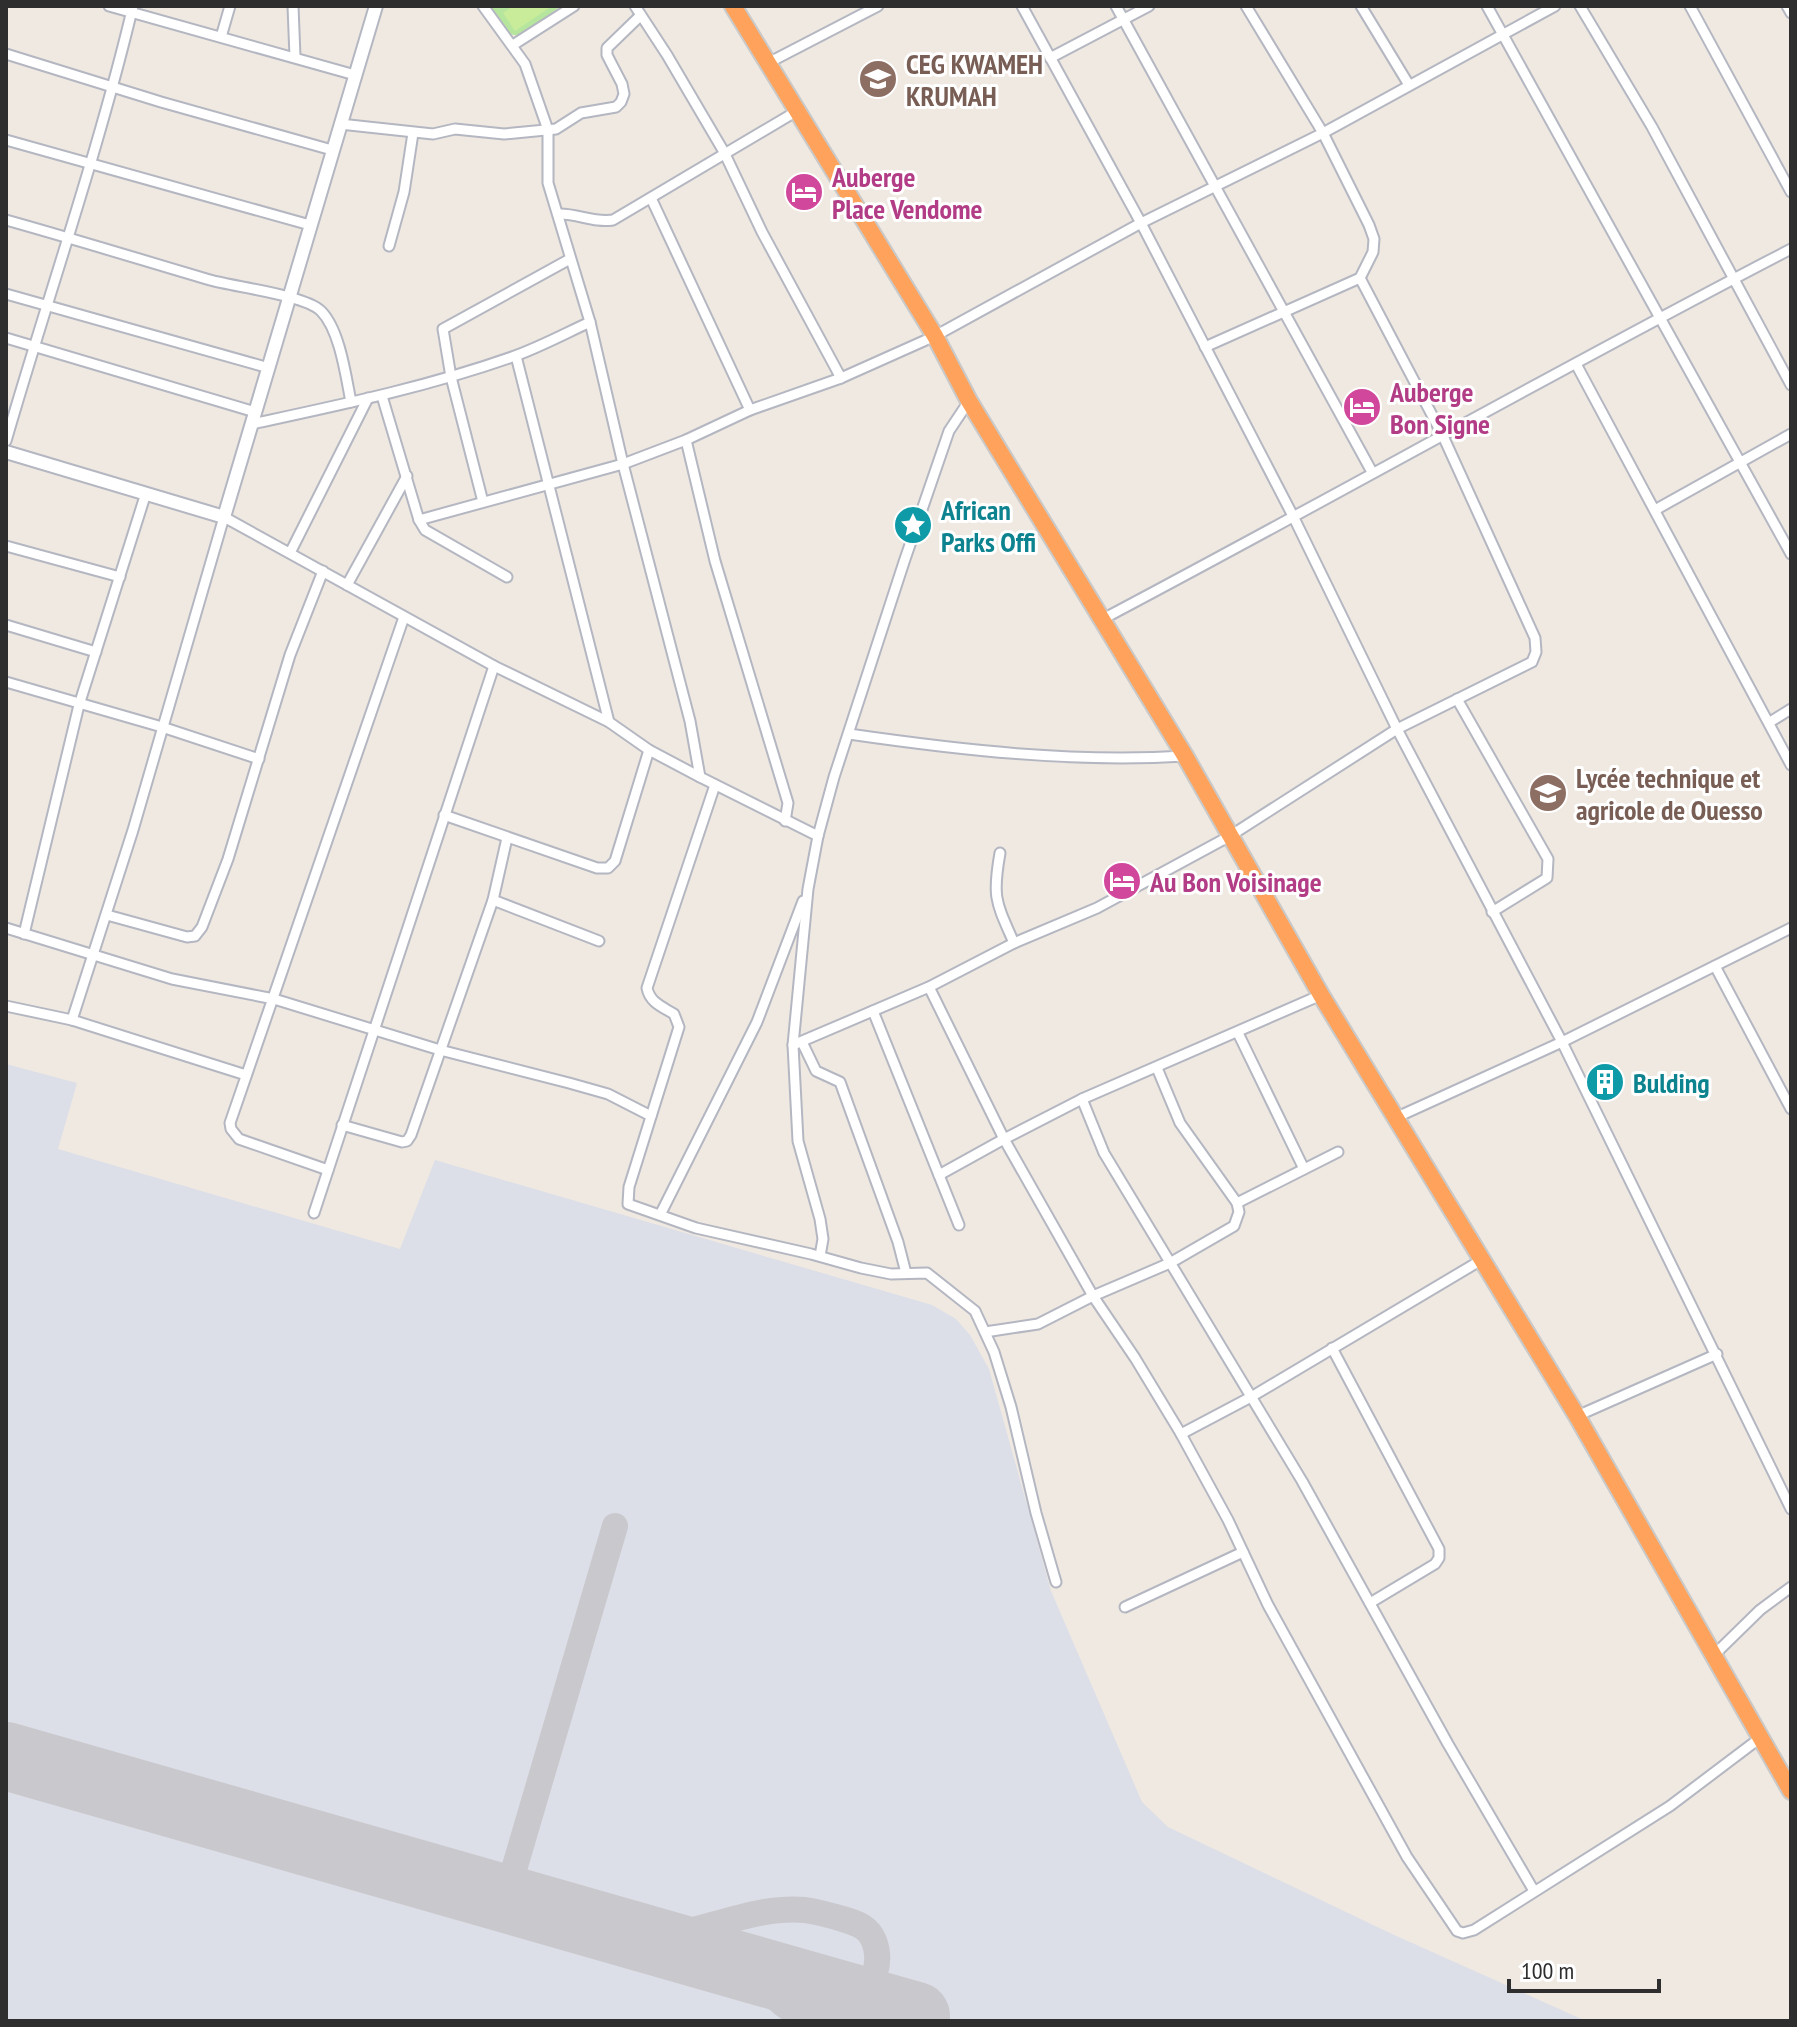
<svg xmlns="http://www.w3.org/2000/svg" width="1797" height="2027" viewBox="0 0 1797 2027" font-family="'PT Sans Narrow',sans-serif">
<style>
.airport{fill:#dcdee8}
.green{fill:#b6e59e}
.pitch{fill:#c9ec9a}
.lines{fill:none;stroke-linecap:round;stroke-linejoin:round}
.taxiway{stroke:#c9c8cc;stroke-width:26}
.runway{stroke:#c9c8cc;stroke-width:68}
.street-casing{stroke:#b4b7c1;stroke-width:13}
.secondary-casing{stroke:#b4b7c1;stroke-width:16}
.highway-casing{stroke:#c9c9c9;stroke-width:20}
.street{stroke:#fff;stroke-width:9}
.secondary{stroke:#fff;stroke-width:12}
.highway{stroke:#ffa35c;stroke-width:16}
.labels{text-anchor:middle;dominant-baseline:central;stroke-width:6;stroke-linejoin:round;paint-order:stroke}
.education-label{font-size:28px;font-weight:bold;fill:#785e54;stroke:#fff;text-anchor:start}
.hotel-label{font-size:28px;font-weight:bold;fill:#b23c85;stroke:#fff;text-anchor:start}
.culture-label{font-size:28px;font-weight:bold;fill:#0d838f;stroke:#fff;text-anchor:start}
</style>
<rect width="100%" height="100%" fill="#efe9e1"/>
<path class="airport" d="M6 1064 77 1083 58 1149 400 1249 435 1160 932 1305 956 1319 970 1335 989 1369 1051 1591 1142 1802 1168 1827 1392 1934 1586 2021H6Z"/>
<path class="green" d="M488 6H561L520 36 509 34Z"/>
<path class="pitch" d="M513 6H552L515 31 503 13Z"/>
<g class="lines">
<g class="taxiway">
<path d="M505 1900 615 1526"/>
<path d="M643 1939C696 1936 752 1905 805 1910 819 1912 833 1916 846 1920 859 1924 869 1928 874 1941 891 1986 837 2026 797 2012 777 2005 766 1985 753 1970"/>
</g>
<path class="runway" d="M6 1756 916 2016"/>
<g class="street-casing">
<g id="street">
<path d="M109 6 355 75"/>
<path d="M293 6 295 57"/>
<path d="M483 6 525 64 548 130V183L590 322 623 464 690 721 700 777"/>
<path d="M635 6 667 55 724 152 762 232 841 378"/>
<path d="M1022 6 1141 223 1294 518 1397 729 1562 1042 1791 1509"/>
<path d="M1116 6 1372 472"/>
<path d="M1361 6 1409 85"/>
<path d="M1487 6C1588 189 1690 371 1791 554"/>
<path d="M1580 6 1652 127 1791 385"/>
<path d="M1690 6 1791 192"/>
<path d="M1787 6 1791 13"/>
<path d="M221 37 230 6"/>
<path d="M513 45 574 6"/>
<path d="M6 54 161 102 332 150"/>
<path d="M1050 58 1149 6"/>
<path d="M768 63 878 6"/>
<path d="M340 124 433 134 455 129 504 134 556 129 581 113 616 107 621 102 624 94 622 84 607 55V48L640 16"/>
<path d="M6 140 310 225"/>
<path d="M651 198 750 410"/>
<path d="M560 214C579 214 594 223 613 220L797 111"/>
<path d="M6 220C74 239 142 260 210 280 235 287 305 295 321 311 340 330 346 377 351 402"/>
<path d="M389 246 404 192 413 133"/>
<path d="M6 294 269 368"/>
<path d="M6 338 255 412"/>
<path d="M1205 347 1360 278 1373 252 1374 239 1369 225 1323 133 1246 6"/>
<path d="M516 356 609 722"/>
<path d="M1576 364 1791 765"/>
<path d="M382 396 419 520 425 530 507 577"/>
<path d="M252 424C340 405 427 387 512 357 538 348 564 334 590 322"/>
<path d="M686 440 750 410 841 378 935 336 1141 223 1323 133 1555 6"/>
<path d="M6 441C48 296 98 153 133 6"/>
<path d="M483 502 451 377 443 329 570 259"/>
<path d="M1655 510 1791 434"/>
<path d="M419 520 623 464 686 440 715 561 788 803 785 821"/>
<path d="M6 546 120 577"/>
<path d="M290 553 368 398"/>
<path d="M347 585 407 476"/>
<path d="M1101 620C1332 498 1559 369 1791 249"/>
<path d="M6 625 96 652"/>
<path d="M6 682 162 727 259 759"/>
<path d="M1457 699 1548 859 1547 878 1492 912"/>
<path d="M1770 722 1791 709"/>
<path d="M849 734C960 750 1073 763 1185 756"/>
<path d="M715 785 647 988C650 1003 663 1007 674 1014L679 1027 629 1187 628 1204 696 1228 811 1254 861 1268 891 1274 927 1273 975 1311 994 1352 1011 1407 1036 1513 1056 1582"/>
<path d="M444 815 597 868H608L615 861 649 750"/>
<path d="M1000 853C992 898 996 902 1014 943"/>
<path d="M493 900 599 941"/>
<path d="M107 915 187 937 195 936 202 927 228 859 290 655 323 571"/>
<path d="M6 928 172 979 274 999 440 1050 569 1083 608 1094 651 1116"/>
<path d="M24 934 79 705 146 493"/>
<path d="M1715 966 1791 1109"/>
<path d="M929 987 1004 1139 1093 1296 1135 1358 1181 1434 1228 1520 1268 1605 1407 1857 1457 1931 1463 1933 1474 1930 1670 1806 1760 1738"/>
<path d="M6 1006 72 1020 246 1075"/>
<path d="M873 1011 959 1225"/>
<path d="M72 1020 133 830 224 517 494 666 609 722 649 750 700 777 818 836"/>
<path d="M1238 1033 1304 1169"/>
<path d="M802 1042 816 1071 840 1082 898 1242 906 1273"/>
<path d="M793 1045 929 987 1014 943 1097 908 1230 836 1397 729 1532 662 1536 652 1535 638 1443 436 1360 278"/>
<path d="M1082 1099 1104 1153 1302 1481 1448 1744 1534 1891"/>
<path d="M1395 1118 1562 1042 1791 928"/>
<path d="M342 1125 402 1142 407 1141 411 1135 493 900 507 838"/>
<path d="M328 1170 239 1139 231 1129 230 1123 404 617"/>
<path d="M939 1175 1004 1139 1082 1099 1321 995"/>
<path d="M1237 1203 1338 1152"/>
<path d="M314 1213 494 666"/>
<path d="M660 1215 757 1022 803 901"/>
<path d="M820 1256 823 1239 820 1219 798 1141 793 1045 808 889 818 836 834 777 904 562 949 431 969 401"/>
<path d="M985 1332 1038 1324 1093 1296 1170 1263 1234 1226 1239 1212 1237 1203 1180 1123 1157 1068"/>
<path d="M1332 1348 1439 1549V1558L1435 1564 1370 1603"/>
<path d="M1577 1416 1717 1354"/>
<path d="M1181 1434 1251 1397 1483 1259"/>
<path d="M1125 1607 1243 1552"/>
<path d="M1713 1656 1760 1610 1791 1587"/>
</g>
</g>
<g class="secondary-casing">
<path id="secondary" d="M6 452 224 517 376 6"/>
</g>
<g class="highway-casing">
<path id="highway" d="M733 6 935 336 969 401 1185 756 1321 995 1577 1416 1791 1791"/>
</g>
<use href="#street" class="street"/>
<use href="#secondary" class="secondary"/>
<use href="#highway" class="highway"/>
</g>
<defs>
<g id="school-disc" transform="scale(2)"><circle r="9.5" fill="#8d6e63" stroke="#fff"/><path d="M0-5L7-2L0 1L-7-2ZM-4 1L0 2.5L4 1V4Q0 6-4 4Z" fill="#fff"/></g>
<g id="hotel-disc" transform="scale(2)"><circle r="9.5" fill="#d1479c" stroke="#fff"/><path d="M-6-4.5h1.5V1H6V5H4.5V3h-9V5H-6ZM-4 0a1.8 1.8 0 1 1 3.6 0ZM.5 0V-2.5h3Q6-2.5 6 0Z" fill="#fff"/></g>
<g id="sight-disc" transform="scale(2)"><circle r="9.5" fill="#0f9aa8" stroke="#fff"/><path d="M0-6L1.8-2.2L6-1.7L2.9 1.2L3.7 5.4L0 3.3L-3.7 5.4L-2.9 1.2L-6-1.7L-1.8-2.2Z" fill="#fff"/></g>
<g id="building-disc" transform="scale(2)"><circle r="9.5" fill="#0f9aa8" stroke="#fff"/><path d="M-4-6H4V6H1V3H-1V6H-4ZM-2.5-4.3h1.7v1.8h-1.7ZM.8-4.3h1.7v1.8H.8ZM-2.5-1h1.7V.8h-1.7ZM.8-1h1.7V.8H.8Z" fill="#fff"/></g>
</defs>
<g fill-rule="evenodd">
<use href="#school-disc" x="878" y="79"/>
<use href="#hotel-disc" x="804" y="192"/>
<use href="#hotel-disc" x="1362" y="407"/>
<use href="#sight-disc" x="913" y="525"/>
<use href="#school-disc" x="1548" y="793"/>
<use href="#hotel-disc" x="1122" y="881"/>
<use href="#building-disc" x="1605" y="1082"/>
</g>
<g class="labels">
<g class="education-label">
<text x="906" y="63">CEG KWAMEH<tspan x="906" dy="32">KRUMAH</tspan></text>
<text x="1576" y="777">Lycée technique et<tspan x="1576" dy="32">agricole de Ouesso</tspan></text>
</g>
<g class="hotel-label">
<text x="832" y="176">Auberge<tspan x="832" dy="32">Place Vendome</tspan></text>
<text x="1390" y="391">Auberge<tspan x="1390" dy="32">Bon Signe</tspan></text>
<text x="1150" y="881">Au Bon Voisinage</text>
</g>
<g class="culture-label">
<text x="941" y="509">African<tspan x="941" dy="32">Parks Offi</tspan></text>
<text x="1633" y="1082">Bulding</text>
</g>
</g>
<rect width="1797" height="2027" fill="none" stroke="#2e2e2e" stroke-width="16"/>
<path d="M1509 1979v12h150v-12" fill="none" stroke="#2e2e2e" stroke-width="4"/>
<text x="1521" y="1979" font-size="24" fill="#2e2e2e" stroke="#ffffff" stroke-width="6" paint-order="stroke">100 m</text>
</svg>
